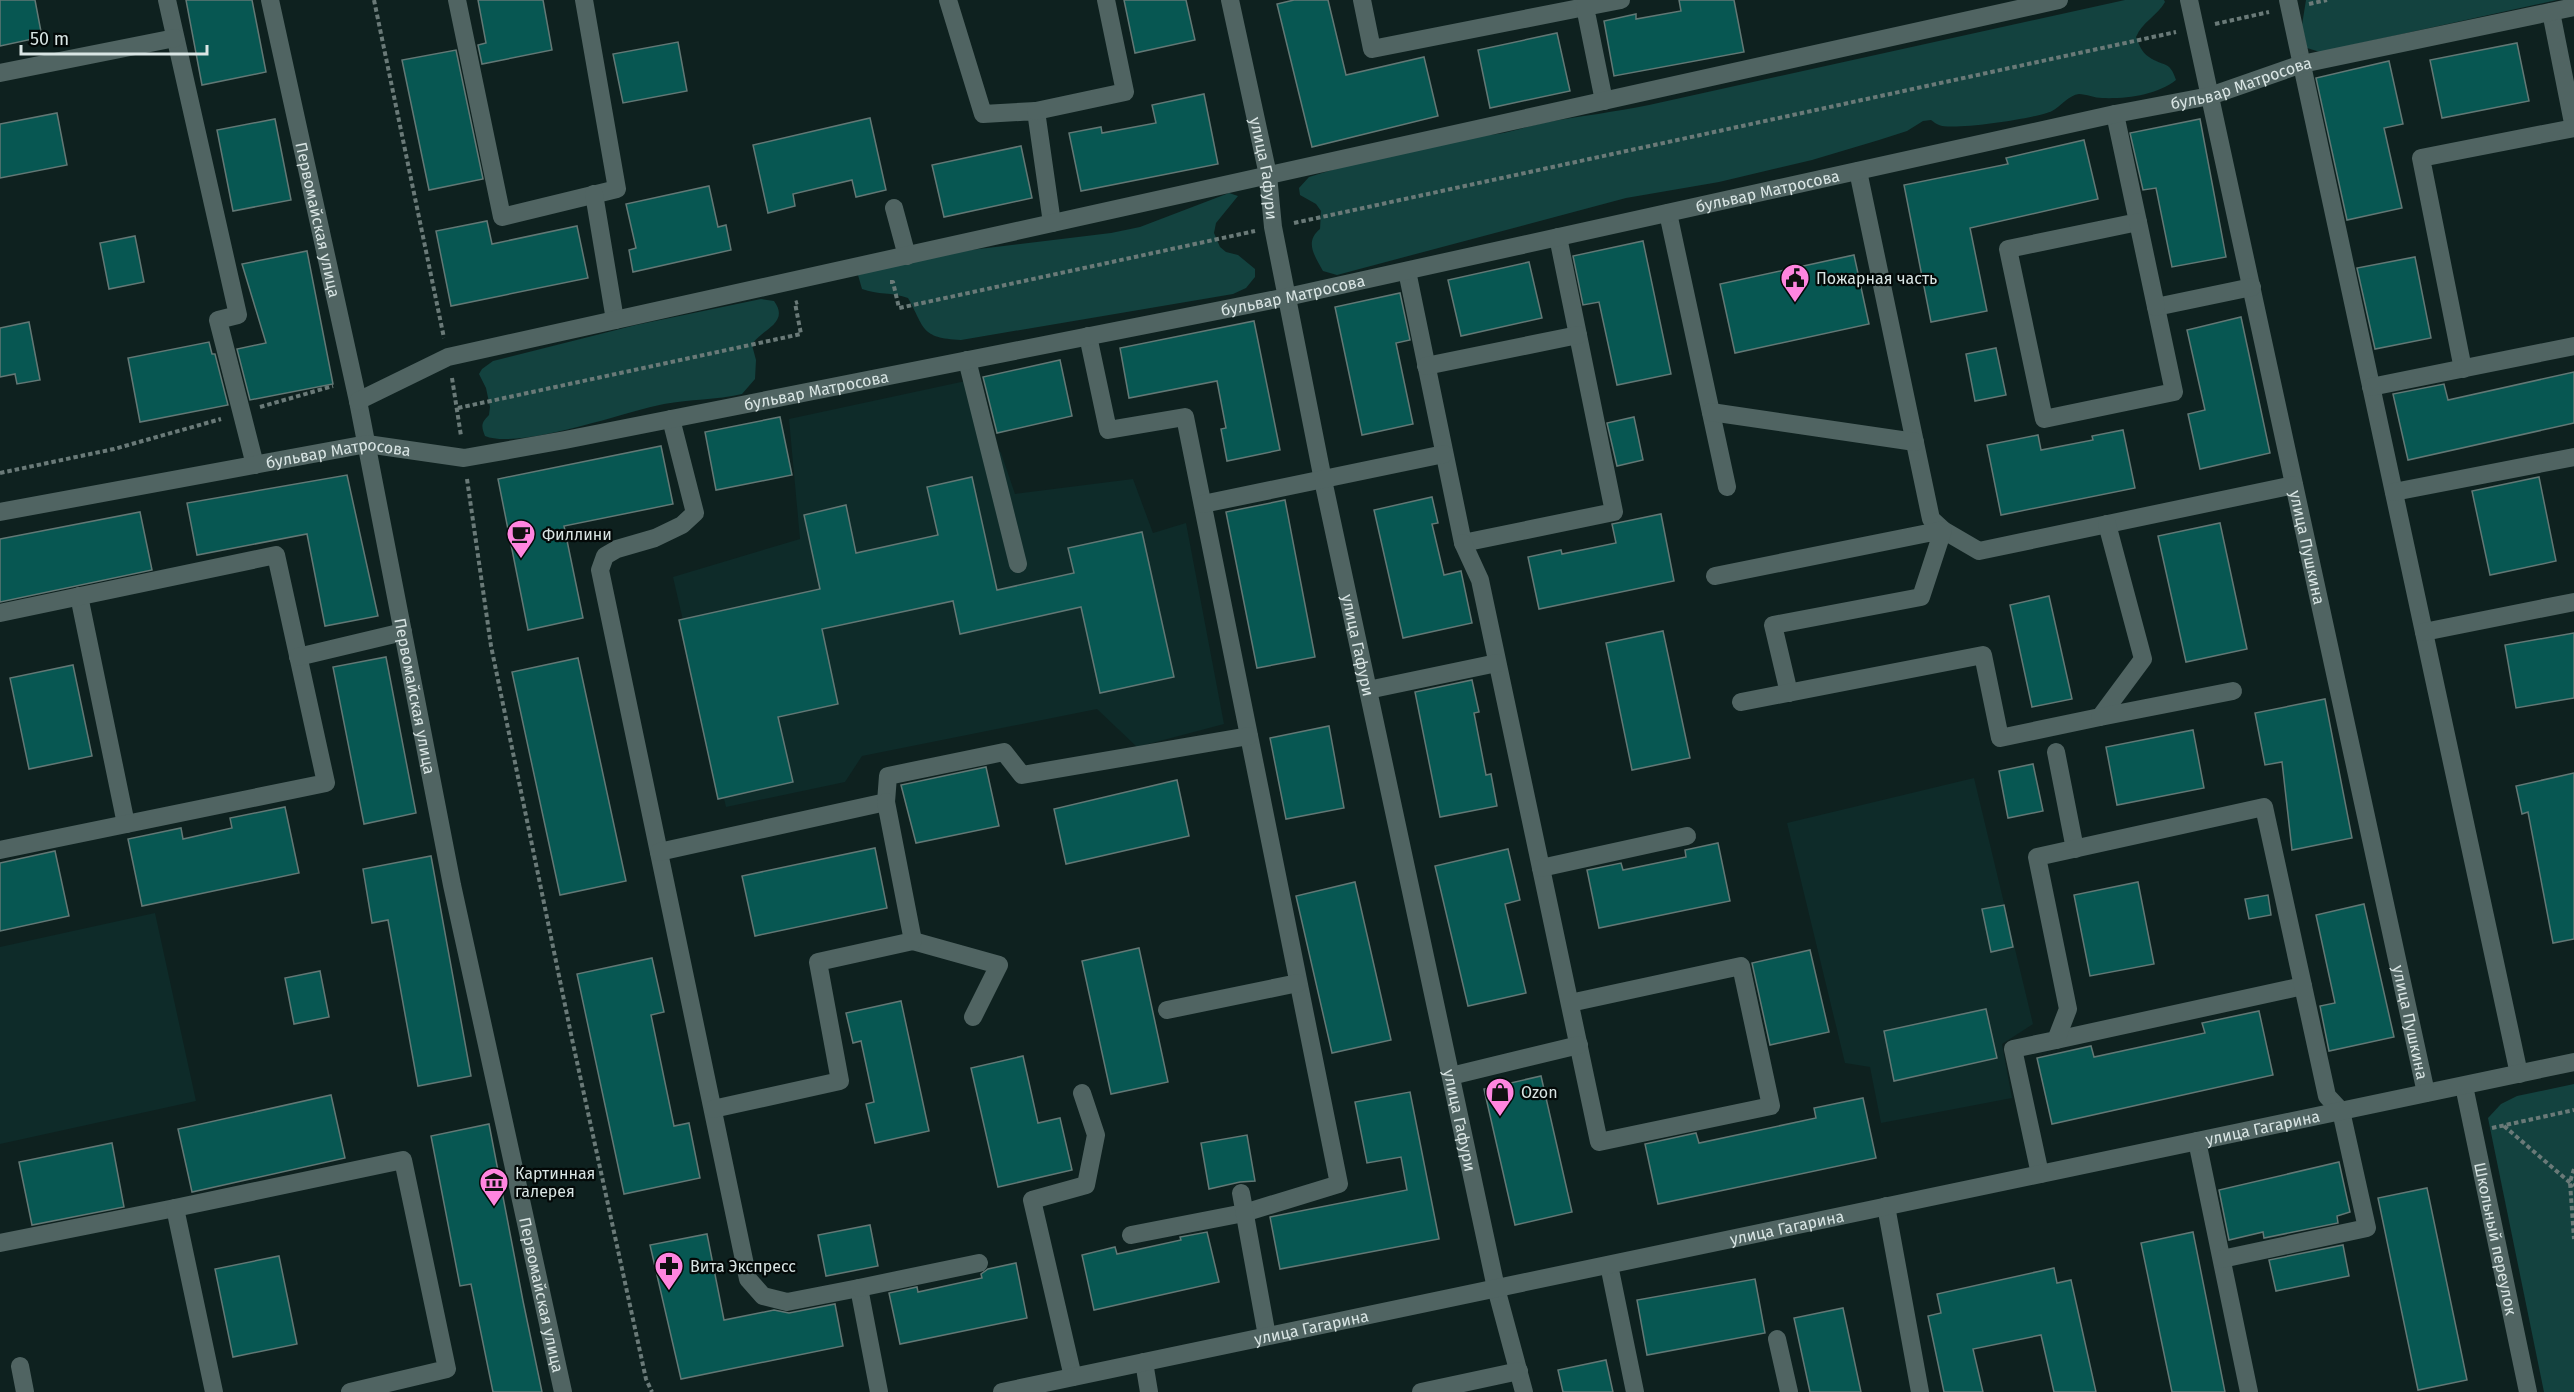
<svg xmlns="http://www.w3.org/2000/svg" width="2574" height="1392" viewBox="0 0 2574 1392" font-family="'Fira Sans',sans-serif">
<style>
.built{fill:#0e2b29}
.green{fill:#13423f}
.building{fill:#075752;stroke:#627875;stroke-width:1.5}
.lines{fill:none;stroke-linecap:round;stroke-linejoin:round}
.path{stroke:#6a7a78;stroke-width:4;stroke-dasharray:4.5 3;stroke-linecap:butt}
.minor{stroke:#506462;stroke-width:18}
.labels{text-anchor:middle;dominant-baseline:central;stroke-width:4.5;stroke-linejoin:round;paint-order:stroke}
.street-label{font-size:16px;fill:#d9e5e4;stroke:#030908}
.poi-label{font-size:16px;fill:#d9e5e4;stroke:#030908;text-anchor:start}
</style>
<rect width="100%" height="100%" fill="#0e211f"/>
<g class="built">
<path d="M975 379 988 435 1001 453 1015 494 1133 479 1153 533 1186 523 1224 724 1137 747 1097 709 862 756 845 782 726 807 673 577 800 539 789 419Z"/>
<path d="M1974 778 2033 1024 2002 1044 2012 1098 1881 1123 1870 1067 1845 1063 1787 823Z"/>
<path d="M155 913 196 1101 0 1144V947Z"/>
</g>
<g class="green">
<path d="M2125 0H2164L2165 2C2157 16 2142 22 2136 37 2139 44 2141 52 2149 57 2163 67 2170 60 2176 80 2157 95 2126 99 2102 98 2095 98 2086 94 2079 94 2069 95 2061 106 2052 111 2038 118 1952 131 1939 125 1936 124 1934 122 1931 120L1923 121 1907 131 1879 140 1812 160 1719 182 1626 198 1337 275 1323 271C1315 256 1304 242 1320 229L1321 211 1316 204 1300 195 1299 188 1309 177 1345 166 1485 135C1507 135 1526 126 1548 122 1581 116 1615 112 1649 105Z"/>
<path d="M2306 0H2557L2320 52 2307 48 2302 25Z"/>
<path d="M1229 193 1238 196 1216 223 1214 233 1220 247 1226 252 1238 255 1255 269V277L1246 288 1233 294 961 340C920 338 925 328 908 298 893 292 877 295 862 289L858 275 938 254 1111 233 1140 227Z"/>
<path d="M761 299 774 301C791 324 759 330 752 345L756 360 755 379 742 394C716 400 690 399 664 404 624 412 519 450 485 436 481 426 481 423 489 415L490 407 486 388 479 374 482 369 493 361 636 325Z"/>
<path d="M2574 1084V1392H2544L2488 1118 2501 1104 2517 1096Z"/>
</g>
<g class="building">
<path d="M0 0H35L42 37 0 46Z"/>
<path d="M186 0H252L266 72 202 85Z"/>
<path d="M478 0H543L552 50 482 64 478 45 486 43Z"/>
<path d="M1124 0H1186L1195 40 1135 53Z"/>
<path d="M1294 0H1328L1346 75 1424 57 1438 116 1312 147 1277 4Z"/>
<path d="M1679 0H1734L1744 52 1614 76 1604 21 1636 14V19L1681 11Z"/>
<path d="M1557 33 1570 91 1490 108 1478 50Z"/>
<path d="M678 42 687 91 623 103 613 54Z"/>
<path d="M2517 43 2529 101 2442 118 2430 60Z"/>
<path d="M456 50 483 179 429 190 402 60Z"/>
<path d="M2389 61 2403 124 2384 128 2402 208 2347 220 2316 78Z"/>
<path d="M1204 94 1218 164 1081 191 1069 133 1101 127 1102 133 1156 123 1152 105Z"/>
<path d="M57 113 67 165 0 178V124Z"/>
<path d="M870 118 886 190 856 197 852 180 793 194 795 206 768 213 753 145Z"/>
<path d="M275 119 291 200 233 211 217 130Z"/>
<path d="M2200 119 2226 257 2172 267 2156 188 2143 190 2130 133Z"/>
<path d="M2084 140 2098 199 1970 228 1987 311 1931 322 1904 185 2008 164 2006 158Z"/>
<path d="M1021 146 1032 198 944 217 932 165Z"/>
<path d="M709 186 718 227 726 225 731 250 633 272 629 250 636 248 626 204Z"/>
<path d="M487 221 492 244 577 226 588 278 451 306 436 231Z"/>
<path d="M135 236 144 282 109 289 100 243Z"/>
<path d="M1643 241 1671 374 1617 385 1599 302 1583 305 1573 256Z"/>
<path d="M307 251 333 384 250 400 237 349 266 343 242 264Z"/>
<path d="M1854 255 1869 324 1735 353 1720 284Z"/>
<path d="M2415 257 2431 338 2375 349 2357 268Z"/>
<path d="M1529 262 1542 318 1461 336 1448 280Z"/>
<path d="M1400 293 1410 340 1396 343 1413 424 1362 435 1335 307Z"/>
<path d="M2241 317 2270 453 2200 469 2188 414 2205 410 2187 330Z"/>
<path d="M1254 321 1280 450 1227 461 1221 429 1226 428 1217 381 1129 398 1120 348Z"/>
<path d="M29 322 40 380 17 384 15 374 0 377V328Z"/>
<path d="M209 342 212 354H215L228 405 140 422 128 358Z"/>
<path d="M1996 348 2006 395 1975 401 1966 354Z"/>
<path d="M1060 360 1072 416 997 433 983 377Z"/>
<path d="M2574 372V423L2408 460 2393 394 2444 384 2448 400Z"/>
<path d="M780 417 792 475 716 490 705 432Z"/>
<path d="M1634 417 1643 460 1617 466 1607 423Z"/>
<path d="M2123 430 2135 488 2001 515 1987 445 2038 435 2041 450 2093 440 2092 436Z"/>
<path d="M661 446 673 504 564 526 583 618 528 630 498 479Z"/>
<path d="M347 475 378 616 325 626 307 534 197 555 187 503Z"/>
<path d="M972 477 997 590 1074 573 1068 548 1142 532 1174 677 1100 693 1081 607 960 634 953 601 822 629 838 704 778 717 793 782 718 799 679 620 820 589 804 515 846 505 856 553 938 535 927 487Z"/>
<path d="M2539 477 2556 561 2490 575 2472 491Z"/>
<path d="M1432 497 1438 523 1432 524 1444 575 1461 571 1472 623 1403 638 1374 510Z"/>
<path d="M1285 500 1315 657 1257 668 1226 512Z"/>
<path d="M140 512 152 570 0 602V539Z"/>
<path d="M1661 514 1674 581 1539 609 1528 557 1561 550 1562 554 1616 543 1612 524Z"/>
<path d="M2220 523 2247 649 2186 662 2158 536Z"/>
<path d="M2049 596 2072 699 2032 707 2010 605Z"/>
<path d="M1663 631 1690 758 1632 770 1606 643Z"/>
<path d="M2574 633V698L2516 708 2505 645Z"/>
<path d="M386 657 416 813 364 824 333 667Z"/>
<path d="M578 658 626 881 560 895 512 672Z"/>
<path d="M73 665 92 756 29 769 10 678Z"/>
<path d="M1472 680 1479 712 1474 713 1486 775 1491 774 1497 806 1440 817 1415 692Z"/>
<path d="M2325 699 2352 838 2292 850 2282 762 2265 765 2255 713Z"/>
<path d="M1329 726 1344 808 1286 819 1270 738Z"/>
<path d="M2193 730 2204 788 2117 805 2106 747Z"/>
<path d="M2033 764 2043 811 2008 818 1999 771Z"/>
<path d="M986 767 999 826 916 843 901 785Z"/>
<path d="M2574 773V939L2553 943 2528 812 2522 814 2516 786Z"/>
<path d="M1177 780 1189 836 1066 864 1054 809Z"/>
<path d="M285 807 299 873 142 906 128 839 181 828 183 839 232 828 230 818Z"/>
<path d="M1718 843 1730 901 1599 928 1587 870 1621 863 1623 870 1686 857 1685 850Z"/>
<path d="M875 848 887 908 755 936 742 876Z"/>
<path d="M1508 849 1520 900 1505 904 1526 993 1468 1006 1435 866Z"/>
<path d="M55 851 69 916 0 931V863Z"/>
<path d="M431 856 471 1076 418 1086 388 920 372 923 363 869Z"/>
<path d="M1355 882 1391 1040 1332 1053 1296 896Z"/>
<path d="M2138 882 2154 964 2090 976 2074 895Z"/>
<path d="M2268 895 2271 915 2249 919 2245 899Z"/>
<path d="M2364 904 2394 1037 2329 1051 2320 1006 2335 1003 2316 915Z"/>
<path d="M2004 905 2013 947 1991 952 1982 909Z"/>
<path d="M1139 948 1168 1082 1111 1094 1082 961Z"/>
<path d="M1810 950 1829 1032 1770 1045 1752 963Z"/>
<path d="M652 958 664 1012 651 1015 674 1126 689 1123 700 1178 624 1194 577 974Z"/>
<path d="M320 971 329 1017 294 1024 285 978Z"/>
<path d="M901 1001 929 1131 875 1143 866 1104 874 1102 861 1041 853 1043 846 1013Z"/>
<path d="M1986 1009 1997 1058 1894 1081 1884 1031Z"/>
<path d="M2259 1011 2273 1075 2052 1124 2037 1058 2091 1046 2094 1057 2205 1033 2202 1023Z"/>
<path d="M1023 1056 1038 1123 1060 1118 1072 1170 998 1187 971 1068Z"/>
<path d="M1541 1076 1572 1212 1515 1225 1484 1089Z"/>
<path d="M1410 1092 1439 1239 1280 1269 1270 1217 1407 1190 1401 1157 1367 1163 1355 1102Z"/>
<path d="M331 1095 345 1158 192 1192 178 1129Z"/>
<path d="M1863 1098 1876 1158 1658 1204 1645 1144 1696 1133 1699 1143 1816 1118 1814 1108Z"/>
<path d="M489 1124 523 1301 542 1392H493L471 1284 460 1286 431 1136Z"/>
<path d="M1247 1135 1255 1181 1240 1182 1209 1189 1201 1143Z"/>
<path d="M112 1143 124 1207 32 1225 19 1162Z"/>
<path d="M2339 1162 2350 1212 2337 1216 2338 1223 2264 1238 2263 1232 2229 1240 2219 1190Z"/>
<path d="M2427 1188 2467 1380 2418 1390 2378 1198Z"/>
<path d="M870 1225 878 1266 826 1276 818 1235Z"/>
<path d="M1207 1232 1219 1282 1094 1310 1082 1255 1115 1247 1117 1254 1181 1240 1180 1237Z"/>
<path d="M2193 1232 2225 1392H2172L2141 1243Z"/>
<path d="M707 1234 724 1320 774 1310 789 1313 835 1304 843 1346 681 1379 650 1245Z"/>
<path d="M2343 1245 2349 1276 2276 1291 2269 1260Z"/>
<path d="M279 1256 297 1344 233 1357 215 1269Z"/>
<path d="M1016 1263 1027 1318 900 1344 889 1293 917 1287 918 1292 982 1278 981 1274 988 1269Z"/>
<path d="M2054 1268 2057 1283 2071 1280 2096 1392H2054L2041 1335 1973 1349 1983 1392H1944L1928 1316 1941 1313 1937 1294Z"/>
<path d="M1755 1279 1765 1333 1647 1355 1637 1300Z"/>
<path d="M1843 1308 1861 1392H1810L1794 1318Z"/>
<path d="M1606 1360 1613 1392H1563L1558 1370Z"/>
</g>
<g class="lines">
<g class="path">
<path d="M374 0 444 338"/>
<path d="M2309 4 2327 0"/>
<path d="M2215 24 2269 12"/>
<path d="M1294 223 2176 32"/>
<path d="M890 282H893L899 308 1255 231"/>
<path d="M452 378 461 436"/>
<path d="M260 407 333 386"/>
<path d="M458 408 801 334 795 303 798 302"/>
<path d="M0 473 114 449 221 419"/>
<path d="M467 479 491 646 572 1039 646 1379 652 1392"/>
<path d="M2504 1126 2574 1186"/>
<path d="M2492 1128 2574 1110"/>
<path d="M2574 1169 2570 1182 2574 1239"/>
</g>
<g class="minor">
<path d="M167 0 238 315 218 320 255 465"/>
<path id="s1" d="M270 0 358 401 452 885 563 1392"/>
<path d="M457 0 502 217 617 189 584 0"/>
<path d="M948 0 983 114 1036 111 1052 223"/>
<path id="s2" d="M1230 0 1268 175 1273 227 1323 480 1496 1288 1524 1392"/>
<path d="M1362 0 1372 49 1585 7"/>
<path id="s3" d="M2189 0 2426 1093"/>
<path d="M2288 0 2519 1074"/>
<path d="M2551 12 2574 128"/>
<path d="M0 73 175 38"/>
<path d="M1604 101 1585 7 1621 0"/>
<path d="M1036 111 1125 92 1106 0"/>
<path d="M2115 114 2138 222 2008 249 2044 419 2174 392 2156 307 2252 287"/>
<path d="M1858 171 1931 519 1943 530 1979 551 2294 485"/>
<path d="M594 194 615 320"/>
<path d="M894 208 907 256"/>
<path d="M1668 213 1727 487"/>
<path d="M2138 222 2156 307"/>
<path d="M1407 271 1463 543 1614 512 1558 237"/>
<path d="M1088 336 1108 430 1185 417 1339 1184 1244 1213 1131 1235"/>
<path d="M967 360 1018 564"/>
<path d="M1426 366 1578 335"/>
<path d="M2463 369 2421 158 2574 128"/>
<path d="M2371 387 2574 346"/>
<path d="M358 401 448 357 2059 0"/>
<path d="M1711 412 1915 442"/>
<path d="M671 419 695 513 682 525 655 538 617 549 605 556 600 570 748 1279 763 1296 787 1302 859 1288 879 1392"/>
<path d="M2394 492 2574 457"/>
<path d="M1203 504 1444 454"/>
<path id="s4" d="M0 512 367 444 464 458 565 440 1287 297 2115 114 2210 96 2302 64 2574 7"/>
<path d="M1463 543 1480 580 1599 1142 1771 1106 1741 966 1570 1003"/>
<path d="M1715 576 1943 530 1921 597 1773 625 1789 693"/>
<path d="M79 596 126 824"/>
<path d="M0 613 276 555 326 783 0 850"/>
<path d="M2424 632 2574 602"/>
<path d="M298 657 403 632"/>
<path d="M1368 690 1497 663"/>
<path d="M1741 702 1983 655 2000 738 2100 717 2143 659 2107 524"/>
<path d="M2100 717 2233 691"/>
<path d="M2056 752 2075 849"/>
<path d="M659 852 886 802 888 776 1004 752 1022 775 1249 736"/>
<path d="M1541 868 1687 836"/>
<path d="M913 941 999 965 973 1017"/>
<path d="M1167 1010 1298 983"/>
<path d="M2056 1040 2303 986"/>
<path d="M1451 1076 1579 1045"/>
<path id="s5" d="M2464 1086 2528 1392"/>
<path d="M713 1109 840 1081 818 962 913 941 886 802"/>
<path d="M2197 1141 2249 1392"/>
<path d="M2040 1174 2013 1049 2056 1040 2068 1009 2037 857 2264 807 2327 1096 2341 1111 2367 1228 2222 1259"/>
<path d="M1241 1193 1267 1336"/>
<path d="M1886 1206 1920 1392"/>
<path d="M0 1243 175 1208"/>
<path d="M1609 1265 1635 1392"/>
<path d="M859 1288 979 1263"/>
<path d="M1777 1339 1789 1392"/>
<path d="M1144 1362 1149 1392"/>
<path d="M20 1366 25 1392"/>
<path d="M1073 1377 1032 1200 1086 1185 1096 1135 1082 1093"/>
<path d="M214 1392 175 1208 403 1160 447 1369 350 1392"/>
<path id="s6" d="M1002 1392 2574 1062"/>
<path d="M1421 1392 1519 1371"/>
</g>
</g>
<defs>
<g id="civic-pin" transform="scale(1.5)"><path d="M0 17L-7.5 6A9.5 9.5 0 1 1 7.5 6Z" fill="#ff85df" stroke="#030908"/><path d="M-.6-6.5H3V-4.5H.6V-3L4-1V1h2V6H-6V1h2V-1L-.6-3ZM-1.2 2.5V6h2.4V2.5Z" fill="#111"/></g>
<g id="cafe-pin" transform="scale(1.5)"><path d="M0 17L-7.5 6A9.5 9.5 0 1 1 7.5 6Z" fill="#ff85df" stroke="#030908"/><path d="M-5.5-4.5H6V0H3Q3 3.5 0 3.5H-2.5Q-5.5 3.5-5.5 0ZM3-3.2v2h1.7v-2ZM-6 4.5H4V6H-6Z" fill="#111"/></g>
<g id="shop-pin" transform="scale(1.5)"><path d="M0 17L-7.5 6A9.5 9.5 0 1 1 7.5 6Z" fill="#ff85df" stroke="#030908"/><path d="M-5-2.5h2.3a2.7 3.5 0 0 1 5.4 0H5L5.5 6h-11ZM-1.5-2.5h3a1.5 2.3 0 0 0-3 0Z" fill="#111"/></g>
<g id="museum-pin" transform="scale(1.5)"><path d="M0 17L-7.5 6A9.5 9.5 0 1 1 7.5 6Z" fill="#ff85df" stroke="#030908"/><path d="M0-6L6-3V-2H-6V-3ZM-5-1h2V3h-2ZM-1-1h2V3h-2ZM3-1h2V3H3ZM-6 4H6V6H-6Z" fill="#111"/></g>
<g id="pharmacy-pin" transform="scale(1.5)"><path d="M0 17L-7.5 6A9.5 9.5 0 1 1 7.5 6Z" fill="#ff85df" stroke="#030908"/><path d="M-2-6h4v4h4v4h-4v4h-4v-4h-4v-4h4Z" fill="#111"/></g>
</defs>
<g fill-rule="evenodd">
<use href="#civic-pin" x="1795" y="278"/>
<use href="#cafe-pin" x="521" y="534"/>
<use href="#shop-pin" x="1500" y="1092"/>
<use href="#museum-pin" x="494" y="1182"/>
<use href="#pharmacy-pin" x="669" y="1266"/>
</g>
<g class="labels">
<g class="street-label">
<text stroke="none"><textPath href="#s4" startOffset="2288">бульвар Матросова</textPath></text>
<text stroke="none"><textPath href="#s2" startOffset="172">улица Гафури</textPath></text>
<text stroke="none"><textPath href="#s4" startOffset="1802">бульвар Матросова</textPath></text>
<text stroke="none"><textPath href="#s1" startOffset="225">Первомайская улица</textPath></text>
<text stroke="none"><textPath href="#s4" startOffset="1316">бульвар Матросова</textPath></text>
<text stroke="none"><textPath href="#s4" startOffset="830">бульвар Матросова</textPath></text>
<text stroke="none"><textPath href="#s4" startOffset="344">бульвар Матросова</textPath></text>
<text stroke="none"><textPath href="#s3" startOffset="560">улица Пушкина</textPath></text>
<text stroke="none"><textPath href="#s2" startOffset="658">улица Гафури</textPath></text>
<text stroke="none"><textPath href="#s1" startOffset="711">Первомайская улица</textPath></text>
<text stroke="none"><textPath href="#s3" startOffset="1046">улица Пушкина</textPath></text>
<text stroke="none"><textPath href="#s2" startOffset="1144">улица Гафури</textPath></text>
<text stroke="none"><textPath href="#s6" startOffset="1288">улица Гагарина</textPath></text>
<text stroke="none"><textPath href="#s6" startOffset="802">улица Гагарина</textPath></text>
<text stroke="none"><textPath href="#s5" startOffset="156">Школьный переулок</textPath></text>
<text stroke="none"><textPath href="#s1" startOffset="1323">Первомайская улица</textPath></text>
<text stroke="none"><textPath href="#s6" startOffset="316">улица Гагарина</textPath></text>
</g>
<g class="poi-label">
<text x="1816" y="278">Пожарная часть</text>
<text x="542" y="534">Филлини</text>
<text x="1521" y="1092">Ozon</text>
<text x="515" y="1173">Картинная<tspan x="515" dy="18">галерея</tspan></text>
<text x="690" y="1266">Вита Экспресс</text>
</g>
</g>
<path d="M21 45v9h186v-9" fill="none" stroke="#d9e5e4" stroke-width="3"/>
<text x="30" y="45" font-size="18" fill="#d9e5e4" stroke="#030908" stroke-width="4.5" paint-order="stroke">50 m</text>
</svg>
